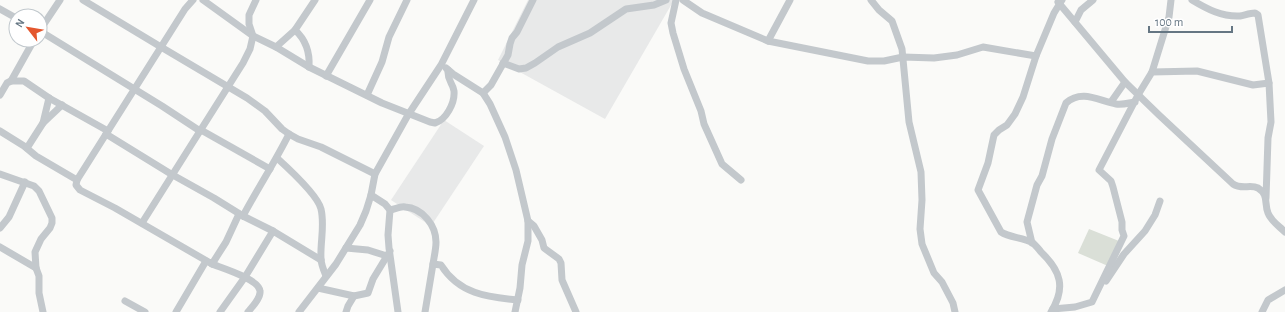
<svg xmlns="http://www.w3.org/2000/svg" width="1285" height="312" viewBox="0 0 1285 312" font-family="'Alegreya Sans',sans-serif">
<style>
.built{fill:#e8e9e9}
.green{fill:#dadfd7}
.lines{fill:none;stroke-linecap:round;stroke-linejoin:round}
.minor{stroke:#c3c8cc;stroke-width:7}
</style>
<rect width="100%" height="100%" fill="#fafaf8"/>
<g class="built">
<path d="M528 0H674L605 119 498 60Z"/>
<path d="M444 120 484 146 431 226 391 200Z"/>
</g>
<path class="green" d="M1089 229 1119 241 1108 266 1078 253Z"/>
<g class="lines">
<g class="minor">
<path d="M83 0 161 47 247 98 265 111 282 129 289 134 298 139 321 147 375 174"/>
<path d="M193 0 185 9 77 180 76 185 80 190 115 208 212 264 226 242 239 214"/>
<path d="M203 0 253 36 276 47 309 67 382 103 430 122 435 123C446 120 455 103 454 91 453 83 447 81 448 70"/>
<path d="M676 0 671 23 673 33 684 69 701 111 704 124 722 164 741 180"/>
<path d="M683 0 702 13 768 41 868 61H884L903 57 934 58 957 55 983 47 1036 56 1054 13 1062 0"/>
<path d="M871 0 879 10 892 21 902 49 909 122 921 172 922 200 920 229 922 244 934 273 942 282 953 303 955 312"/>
<path d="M1192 0C1207 9 1222 17 1240 16 1245 15 1250 13 1255 13L1258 15 1269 83 1271 122 1268 138 1266 198"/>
<path d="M1058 2 1125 82 1159 115 1233 184C1242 190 1250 184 1258 188 1269 195 1264 203 1268 213 1271 221 1279 226 1285 232"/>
<path d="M0 9 16 18"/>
<path d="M1075 22 1081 10 1093 0"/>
<path d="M40 30 60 0"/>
<path d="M295 30C306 40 310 52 309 67"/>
<path d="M40 31 162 106 200 131 243 63 250 49 253 36 249 24V15L256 0"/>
<path d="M768 41 790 0"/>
<path d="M276 47 295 30 315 0"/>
<path d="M1036 56 1023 97 1015 114 1007 125 999 130 994 135 988 163 978 190 1001 232C1010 238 1023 237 1033 243 1036 246 1039 249 1041 252 1061 271 1066 288 1051 312"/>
<path d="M503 63 519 69 526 68 535 63 558 47 590 33 626 9 654 5 666 0"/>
<path d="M446 68 453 74 483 93 490 104 505 137 516 170 528 221V241L522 265 520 288 515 312"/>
<path d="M1152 72 1169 17 1171 0"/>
<path d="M326 76 370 0"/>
<path d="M11 81H24L49 98 108 131"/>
<path d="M483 93 491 85 508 55 510 44 512 38 517 32 533 0"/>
<path d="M0 95 7 83 11 81 34 40"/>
<path d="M367 95 382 62 389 37 407 0"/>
<path d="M1111 102 1125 82"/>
<path d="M43 123 62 105"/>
<path d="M201 130 270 169"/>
<path d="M0 131 24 146 36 156 77 180"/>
<path d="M106 134 171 174 214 198 243 216C258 188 275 162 289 134"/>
<path d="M27 148 43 123 49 98"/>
<path d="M277 158C288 168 318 196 321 209 325 226 320 242 321 259 321 264 324 271 326 276"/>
<path d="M0 174 34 186 39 191 52 218V223L50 228 41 239 35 252 36 268 39 276V293L43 312"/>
<path d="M371 195 385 204 390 210 388 235 389 248 398 312"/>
<path d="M390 210C395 209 401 206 405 207 423 208 436 226 436 242 436 249 434 257 433 264L441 265C459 294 487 297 518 300"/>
<path d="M243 216 273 231"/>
<path d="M528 221 534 226 542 240 544 248 559 259 561 263 562 280 576 312"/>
<path d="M142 223 200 131"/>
<path d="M0 228 9 217 25 182"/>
<path d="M1032 243 1027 222 1037 185 1042 176 1052 139 1066 103C1082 89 1099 101 1116 104 1122 105 1129 103 1135 102"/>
<path d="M0 247 36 268"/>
<path d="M346 248 368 250 387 256"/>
<path d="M212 264C222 268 259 279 260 291 261 298 252 307 248 312"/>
<path d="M1106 281 1124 254 1145 231 1155 215 1160 201"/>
<path d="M318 288 354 296"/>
<path d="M125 301 145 312"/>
<path d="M1053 309 1075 307 1092 302 1124 236 1122 230V222L1113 187 1111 181 1099 170 1138 95 1152 72 1197 71 1253 85 1269 83"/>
<path d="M176 312 206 261"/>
<path d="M220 312 245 277 273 231 321 260"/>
<path d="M299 312 336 264 360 225 366 211 371 195 375 174 408 115 441 65 474 0"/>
<path d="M346 312 348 306 354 296 368 293 373 279 390 251"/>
<path d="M425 312 433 264"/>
<path d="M1262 312 1268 300 1285 290"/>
</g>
</g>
<g transform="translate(28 28) rotate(301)"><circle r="19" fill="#ffffff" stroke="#c1c8cd"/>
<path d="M0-3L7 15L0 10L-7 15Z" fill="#e4572e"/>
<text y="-6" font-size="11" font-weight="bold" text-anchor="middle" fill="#657683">N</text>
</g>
<path d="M1149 26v6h83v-6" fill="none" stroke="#657683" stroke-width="2"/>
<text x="1155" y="26" font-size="12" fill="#657683" stroke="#ffffff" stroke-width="3" paint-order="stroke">100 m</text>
</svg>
